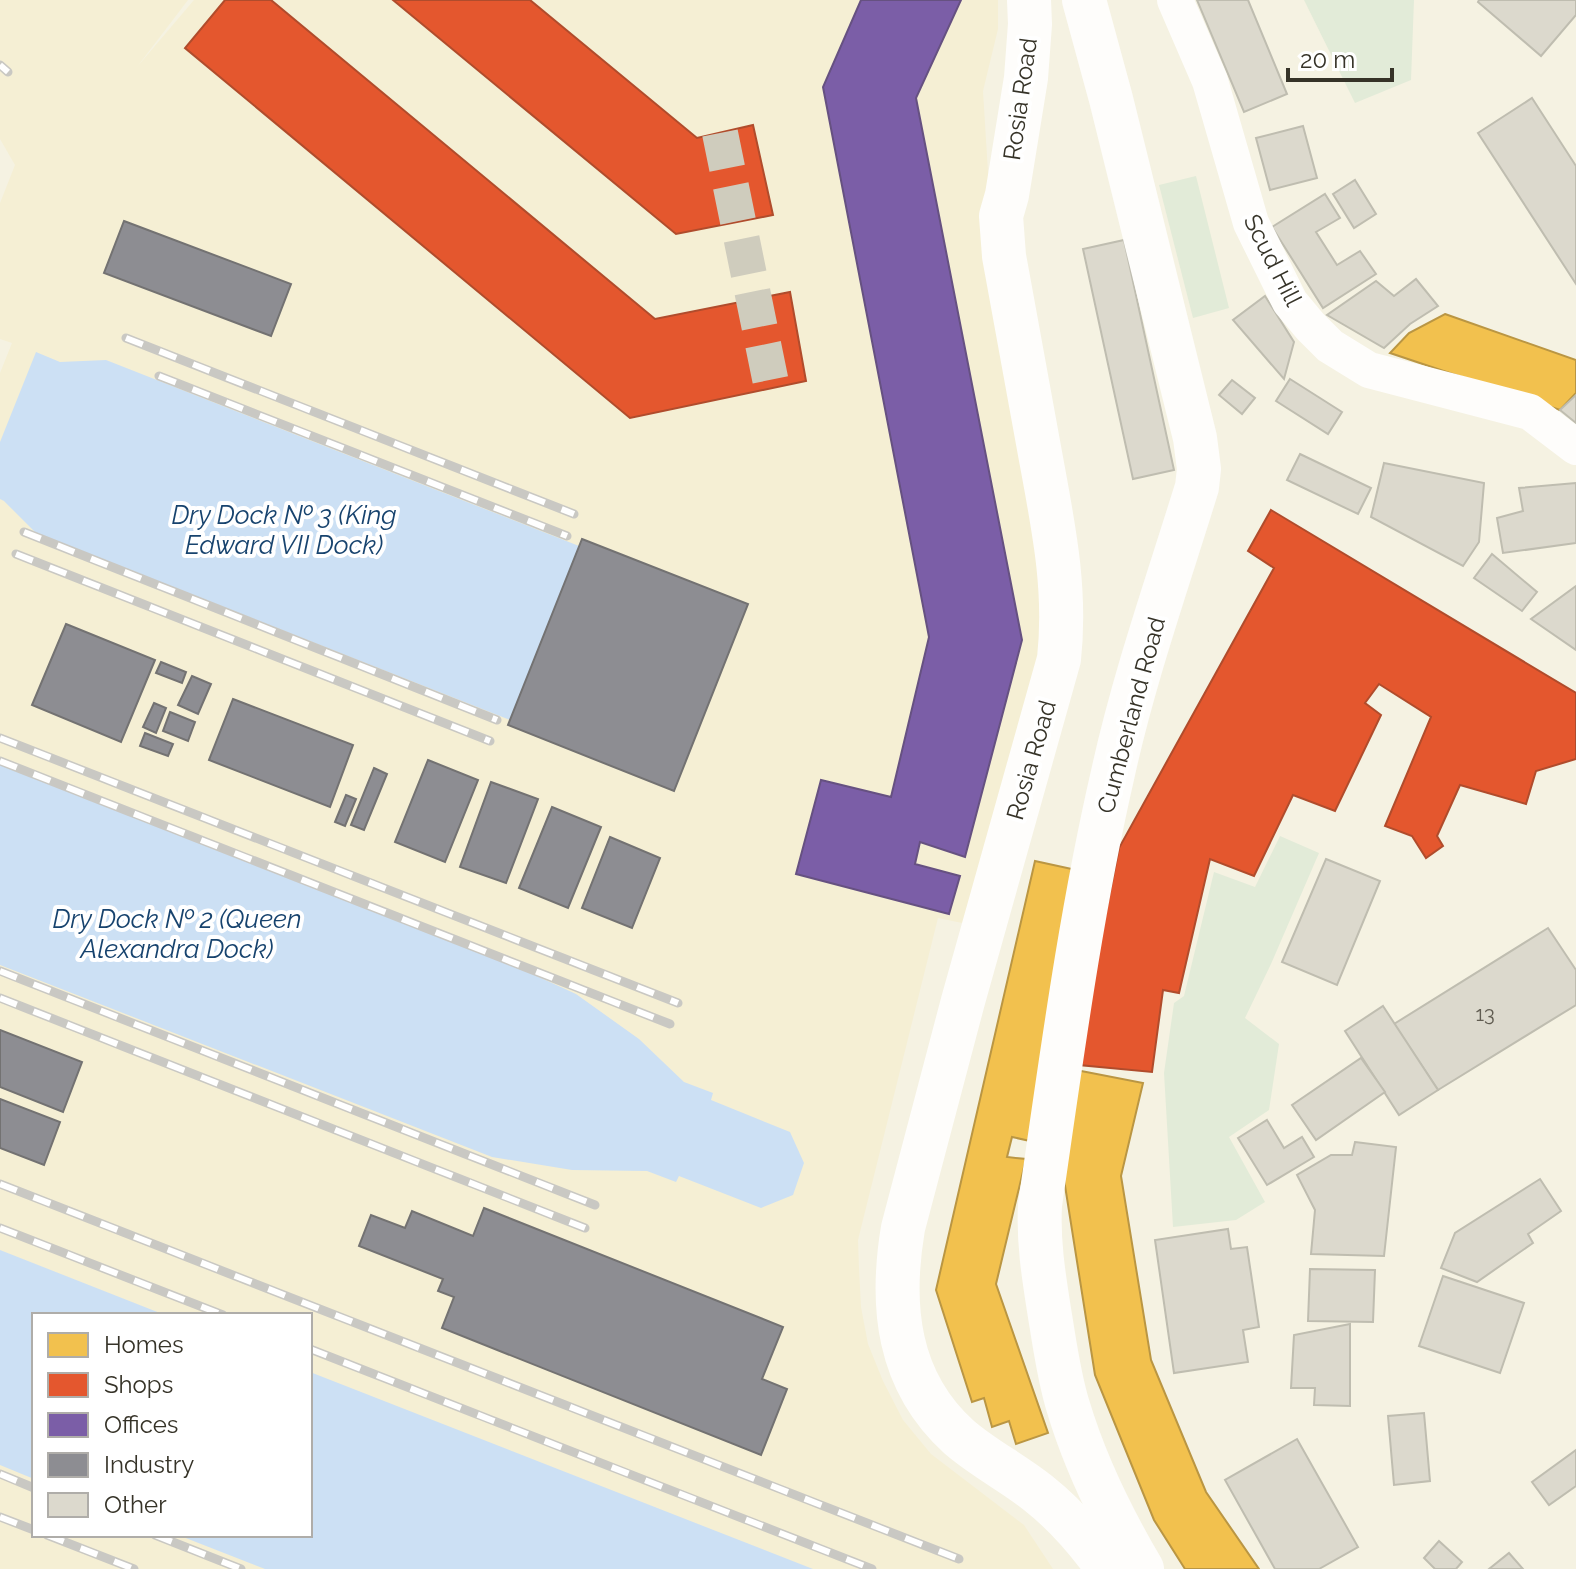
<svg xmlns="http://www.w3.org/2000/svg" width="1576" height="1569" viewBox="0 0 1576 1569" font-family="Raleway,sans-serif">
<style>
.built{fill:#f5efd4;fill-rule:evenodd}
.green{fill:#e2ebd8}
.water{fill:#cce0f4}
.homes{fill:#f2c14e;stroke:#ba9643;stroke-width:2}
.shops{fill:#e4572e;stroke:#b04c2c;stroke-width:2}
.offices{fill:#7b5ea7;stroke:#665181;stroke-width:2}
.industry{fill:#8d8d92;stroke:#737272;stroke-width:2}
.building{fill:#dcd9cd;stroke:#bfbdb0;stroke-width:2}
.lines{fill:none;stroke-linecap:round;stroke-linejoin:round}
.street-tunnel{stroke:#cfccbd;stroke-width:36;stroke-dasharray:36 18;stroke-linecap:butt}
.street{stroke:#fefdfb;stroke-width:36}
.secondary{stroke:#fefdfb;stroke-width:44}
.rail-casing{stroke:#c9c8c3;stroke-width:9}
.rail{stroke:#fff;stroke-width:6;stroke-dasharray:18;stroke-linecap:butt}
.labels{text-anchor:middle;dominant-baseline:central;stroke-width:8;stroke-linejoin:round;paint-order:stroke}
.number-label{font-size:20px;fill:#605c51}
.street-label{font-size:24px;fill:#363328;stroke:#fff}
.water-label{font-size:26px;font-style:italic;fill:#17436e;stroke:#fff}
</style>
<rect width="100%" height="100%" fill="#f5f2e2"/>
<path class="built" d="M0 0H188L137 67 194 0H998V29L983 91 992 237 1052 639 967 924 938 918 858 1240 859 1268 861 1307 868 1344 883 1381 903 1420 931 1454 1024 1525 1053 1569H0V373L12 343 0 339V203L15 165 0 139ZM34 1315H310V1535H34Z"/>
<g class="green">
<path d="M1304 0H1414L1411 80 1355 103Z"/>
<path d="M1196 176 1229 308 1193 318 1159 185Z"/>
<path d="M1280 836 1319 853 1271 964 1245 1018 1279 1044 1269 1110 1229 1137 1265 1202 1236 1220 1173 1227 1164 1073 1174 1003 1184 996 1214 872 1255 887Z"/>
</g>
<g class="water">
<path d="M36 352 60 362 106 360 579 546 510 720 36 533 4 501 0 499V442Z"/>
<path d="M0 764 517 967 576 994 639 1039 684 1082 713 1093 711 1100 790 1132 804 1163 793 1195 761 1208 679 1176 676 1182 647 1171 572 1170 492 1157 0 965Z"/>
<path d="M0 1250 165 1315H34V1479L0 1465Z"/>
<path d="M310 1372 813 1569H265L178 1535H310Z"/>
</g>
<g class="homes">
<path d="M1445 314 1576 360V393L1560 410 1390 353 1409 333Z"/>
<path d="M1035 861 1081 871 1030 1141 1012 1137 1007 1157 1026 1159 996 1284 1048 1433 1016 1444 1009 1421 992 1427 984 1398 972 1402 936 1290Z"/>
<path d="M1076 1070 1143 1083 1121 1176 1151 1360 1206 1492 1259 1569H1185L1154 1520 1095 1375 1063 1173Z"/>
</g>
<g class="shops">
<path d="M225 0H271L655 319 790 292 806 381 630 418 185 48Z"/>
<path d="M393 0H530L697 138 753 125 773 215 676 234Z"/>
<path d="M1271 510 1576 693V759L1536 771 1526 804 1460 785 1437 836 1443 846 1426 858 1412 836 1385 826 1431 717 1379 684 1365 703 1381 715 1335 811 1293 795 1254 876 1210 859 1179 993 1163 990 1152 1072 1079 1065 1093 975 1119 848 1274 568 1248 551Z"/>
</g>
<path class="offices" d="M861 0H961L916 98 1022 640 965 857 920 842 915 864 960 876 949 914 796 874 821 780 891 797 929 637 823 87Z"/>
<g class="industry">
<path d="M124 221 291 284 271 336 104 273Z"/>
<path d="M582 539 748 604 674 791 508 725Z"/>
<path d="M66 624 155 660 121 742 32 705Z"/>
<path d="M161 662 186 672 182 683 156 673Z"/>
<path d="M192 676 211 684 198 714 178 705Z"/>
<path d="M233 699 353 745 330 807 209 760Z"/>
<path d="M154 703 166 708 156 733 143 727Z"/>
<path d="M170 712 195 722 188 741 163 731Z"/>
<path d="M145 733 173 744 168 756 140 746Z"/>
<path d="M428 760 478 780 445 862 395 842Z"/>
<path d="M374 768 387 774 364 830 351 825Z"/>
<path d="M491 782 538 799 506 883 460 867Z"/>
<path d="M346 795 356 799 345 826 335 822Z"/>
<path d="M552 807 601 827 568 908 519 888Z"/>
<path d="M610 837 660 858 632 928 582 908Z"/>
<path d="M0 1030 82 1062 63 1112 0 1087Z"/>
<path d="M0 1099 60 1122 44 1165 0 1148Z"/>
<path d="M484 1208 783 1327 762 1379 787 1389 761 1455 442 1328 454 1297 438 1291 443 1279 359 1246 371 1215 405 1228 412 1211 473 1236Z"/>
</g>
<g class="building">
<path d="M1197 0H1248L1287 94 1244 112Z"/>
<path d="M1479 0H1576V15L1541 56 1478 2Z"/>
<path d="M1532 98 1576 166V284L1478 133Z"/>
<path d="M1303 126 1317 178 1270 190 1256 138Z"/>
<path d="M1355 180 1376 214 1354 228 1333 194Z"/>
<path d="M1325 194 1340 218 1316 232 1337 265 1360 251 1376 274 1323 308 1272 227Z"/>
<path d="M1124 240 1174 470 1133 479 1083 249Z"/>
<path d="M1416 279 1438 306 1410 324 1384 348 1327 315 1376 281 1394 296Z"/>
<path d="M1265 296 1294 342 1284 379 1233 320Z"/>
<path d="M1290 379 1342 412 1328 434 1276 401Z"/>
<path d="M1232 380 1255 398 1242 414 1219 395Z"/>
<path d="M1576 395V423L1560 410Z"/>
<path d="M1300 454 1371 488 1358 514 1287 480Z"/>
<path d="M1384 463 1484 483 1479 542 1463 566 1371 517Z"/>
<path d="M1576 483V543L1503 553 1497 518 1523 511 1519 488Z"/>
<path d="M1492 554 1537 592 1522 611 1474 578Z"/>
<path d="M1576 586V650L1531 619Z"/>
<path d="M1326 859 1380 881 1337 985 1282 962Z"/>
<path d="M1548 928 1576 970V1005L1438 1090 1394 1024Z"/>
<path d="M1383 1006 1438 1090 1399 1115 1345 1031Z"/>
<path d="M1361 1058 1385 1092 1316 1140 1292 1105Z"/>
<path d="M1267 1120 1284 1148 1302 1137 1314 1157 1267 1185 1238 1138Z"/>
<path d="M1355 1142 1396 1147 1384 1256 1311 1254 1315 1210 1297 1175 1331 1155H1352Z"/>
<path d="M1540 1179 1561 1211 1528 1234 1533 1243 1477 1282 1441 1268 1455 1233Z"/>
<path d="M1228 1229 1231 1249 1247 1247 1259 1327 1243 1330 1248 1362 1174 1373 1155 1240Z"/>
<path d="M1310 1269 1375 1270 1373 1322 1308 1321Z"/>
<path d="M1443 1276 1524 1303 1500 1373 1419 1346Z"/>
<path d="M1350 1324V1406L1314 1405 1315 1388H1291L1294 1335Z"/>
<path d="M1424 1413 1430 1481 1394 1485 1388 1416Z"/>
<path d="M1297 1439 1358 1547 1319 1569H1275L1225 1480Z"/>
<path d="M1576 1450V1486L1549 1505 1532 1482Z"/>
<path d="M1439 1541 1462 1562 1456 1569H1435L1424 1558Z"/>
<path d="M1509 1553 1523 1569H1489Z"/>
</g>
<g class="lines">
<path class="street-tunnel" d="M720 133 772 388"/>
<path class="street" d="M1175 0 1210 81 1251 223 1290 302 1310 326 1330 346 1369 370 1530 412 1576 447"/>
<g class="secondary">
<path d="M1029 0 1030 24 1026 78 1007 195 1001 216 1004 256C1016 320 1027 384 1039 448 1052 520 1067 586 1059 659L963 1001 903 1228C890 1305 897 1381 959 1437 983 1458 1013 1473 1038 1493 1066 1515 1088 1541 1108 1569"/>
<path d="M1084 0 1111 99 1195 438 1199 469 1197 487C1168 581 1134 677 1113 773 1080 916 1061 1061 1040 1205 1038 1243 1044 1278 1050 1316 1055 1346 1059 1377 1068 1406 1085 1463 1112 1518 1142 1569"/>
</g>
<g class="rail-casing">
<g id="rail">
<path d="M0 65 8 72"/>
<path d="M126 338 574 514"/>
<path d="M159 376 567 536"/>
<path d="M24 532 497 720"/>
<path d="M16 554 490 741"/>
<path d="M0 738 678 1003"/>
<path d="M0 761 670 1024"/>
<path d="M0 971 595 1205"/>
<path d="M0 998 585 1228"/>
<path d="M0 1184 959 1559"/>
<path d="M0 1228 223 1315"/>
<path d="M310 1349 872 1569"/>
<path d="M0 1474 34 1488"/>
<path d="M0 1517 34 1530"/>
<path d="M47 1535 134 1569"/>
<path d="M155 1535 241 1569"/>
</g>
</g>
<use href="#rail" class="rail"/>
</g>
<g class="labels">
<g class="number-label">
<text x="1485" y="1014">13</text>
</g>
<g class="street-label">
<text transform="translate(1020 99) rotate(-82)">Rosia Road</text>
<text transform="translate(1273 260) rotate(63)">Scud Hill</text>
<text transform="translate(1131 715) rotate(-75)">Cumberland Road</text>
<text transform="translate(1031 760) rotate(-74)">Rosia Road</text>
</g>
<g class="water-label">
<text x="284" y="515">Dry Dock № 3 (King<tspan x="284" dy="30">Edward VII Dock)</tspan></text>
<text x="177" y="919">Dry Dock № 2 (Queen<tspan x="177" dy="30">Alexandra Dock)</tspan></text>
</g>
</g>
<rect x="32" y="1313" width="280" height="224" fill="#ffffff" stroke="#afada9" stroke-width="2"/>
<rect x="48" y="1333" width="40" height="24" fill="#f2c14e" stroke="#afada9" stroke-width="2"/>
<text x="104" y="1353" font-size="24" fill="#363328">Homes</text>
<rect x="48" y="1373" width="40" height="24" fill="#e4572e" stroke="#afada9" stroke-width="2"/>
<text x="104" y="1393" font-size="24" fill="#363328">Shops</text>
<rect x="48" y="1413" width="40" height="24" fill="#7b5ea7" stroke="#afada9" stroke-width="2"/>
<text x="104" y="1433" font-size="24" fill="#363328">Offices</text>
<rect x="48" y="1453" width="40" height="24" fill="#8d8d92" stroke="#afada9" stroke-width="2"/>
<text x="104" y="1473" font-size="24" fill="#363328">Industry</text>
<rect x="48" y="1493" width="40" height="24" fill="#dcd9cd" stroke="#afada9" stroke-width="2"/>
<text x="104" y="1513" font-size="24" fill="#363328">Other</text>
<path d="M1288 68v12h104v-12" fill="none" stroke="#363328" stroke-width="4"/>
<text x="1300" y="68" font-size="24" fill="#363328" stroke="#ffffff" stroke-width="6" paint-order="stroke">20 m</text>
</svg>
